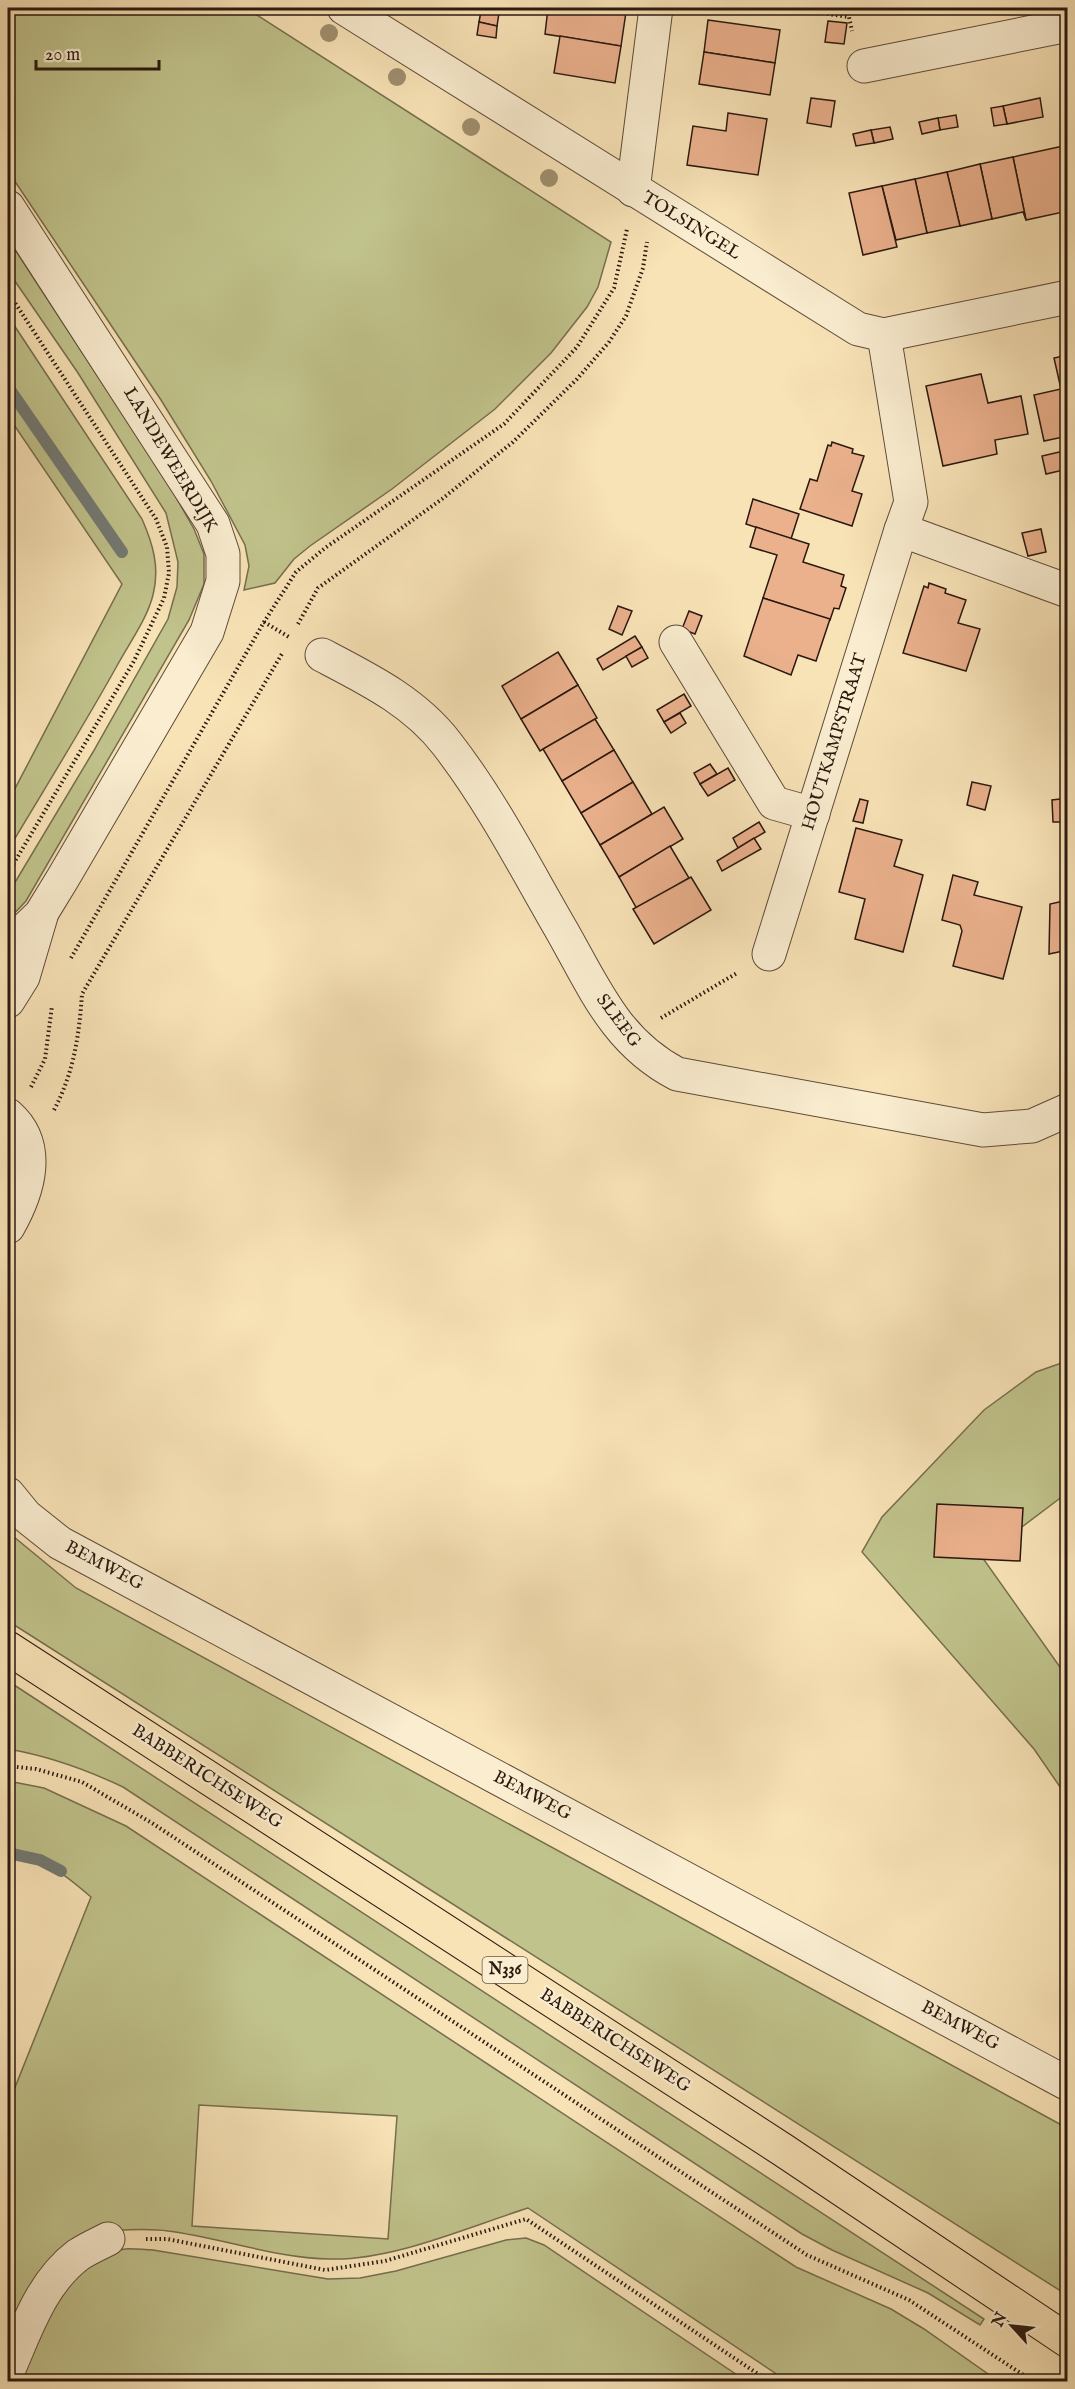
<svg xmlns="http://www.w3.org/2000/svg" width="1075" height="2389" viewBox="0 0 1075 2389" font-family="'IM FELL English',serif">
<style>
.green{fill:#c1c38c;stroke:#766e4e;stroke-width:1.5;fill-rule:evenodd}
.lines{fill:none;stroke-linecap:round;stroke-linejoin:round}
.stream{stroke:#737a75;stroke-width:12}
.building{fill:#ebb18d;stroke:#2a180f;stroke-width:1.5}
.minor-casing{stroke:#5e4b39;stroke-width:35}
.major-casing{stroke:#2a180f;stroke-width:35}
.path{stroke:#2a180f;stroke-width:4;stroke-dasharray:1.5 3;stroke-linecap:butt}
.minor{stroke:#faedd0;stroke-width:33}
.major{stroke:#f8e3b7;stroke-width:33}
.tree{fill:#9f8f6f}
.labels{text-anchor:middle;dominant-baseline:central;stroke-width:4.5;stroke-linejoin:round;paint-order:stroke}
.shield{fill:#faedd0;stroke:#685849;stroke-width:1.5}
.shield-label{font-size:16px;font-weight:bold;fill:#2a180f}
.street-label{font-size:18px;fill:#2a180f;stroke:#faedd0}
</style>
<rect width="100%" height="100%" fill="#f8e3b7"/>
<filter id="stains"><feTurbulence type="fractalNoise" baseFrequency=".00333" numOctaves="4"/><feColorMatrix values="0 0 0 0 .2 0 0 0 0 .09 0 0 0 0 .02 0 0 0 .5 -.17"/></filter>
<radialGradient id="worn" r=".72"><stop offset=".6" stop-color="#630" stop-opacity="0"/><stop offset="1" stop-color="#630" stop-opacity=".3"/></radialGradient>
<g class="green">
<path d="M8 8H246L611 242 598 287 587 307 551 353 495 409 392 489 310 546 294 559 275 583 244 590 249 566 245 545 211 481 161 400 8 171Z"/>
<path d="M8 239 169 485 194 529 204 554V584L189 620 26 901 8 920V894L93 752 168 619 177 587 178 562 166 513 78 373 8 271Z"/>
<path d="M8 316 142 519C153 544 160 568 153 595 147 619 130 642 118 664 83 727 45 788 8 850V802L122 584 8 416Z"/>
<path d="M1067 1361V1493L982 1557 1067 1677V1797L1034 1749 862 1552 882 1517 984 1410 1036 1372Z"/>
<path d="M8 1532 76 1588 1067 2128V2295L8 1621Z"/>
<path d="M8 1681 984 2319 980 2325 928 2293 832 2250 802 2234 123 1787C85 1769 49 1756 8 1749Z"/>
<path d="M8 1781 44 1788 126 1826 796 2267 891 2309 924 2329 998 2381H787L528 2208C468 2227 392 2261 330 2259 275 2258 222 2238 168 2231 150 2228 131 2230 113 2230L8 2351V2105L91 1897C63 1873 45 1858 8 1853ZM199 2105 397 2116 388 2239 192 2226Z"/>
<path d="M526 2238 544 2245 746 2381 17 2382C39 2337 68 2254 125 2249 134 2248 144 2250 153 2250L328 2279 360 2278 396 2271 506 2240Z"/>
</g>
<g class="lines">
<g class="stream">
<path d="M8 387 122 552"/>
<path d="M8 1853 40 1860 61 1871"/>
</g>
</g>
<g class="building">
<path d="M548 8H599L626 12 621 46 545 34Z"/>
<path d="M599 8H627L626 12Z"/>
<path d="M481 11 499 13 497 26 479 22Z"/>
<path d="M708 20 780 30 775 63 704 52Z"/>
<path d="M828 21 847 23 844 44 825 42Z"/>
<path d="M479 22 497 26 496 38 477 35Z"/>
<path d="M560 36 621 46 615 83 554 73Z"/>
<path d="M704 52 775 63 770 95 699 84Z"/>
<path d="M811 98 835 101 831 127 807 123Z"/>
<path d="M1040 98 1043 117 1007 124 1003 106Z"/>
<path d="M1003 106 1007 124 994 126 991 108Z"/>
<path d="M728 113 767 119 758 175 687 165 693 126 726 131Z"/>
<path d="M956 115 958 127 940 130 938 118Z"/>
<path d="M938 118 940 130 922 134 919 122Z"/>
<path d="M890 127 893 139 874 143 871 130Z"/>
<path d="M871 130 874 143 856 146 853 134Z"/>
<path d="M1068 145V211L1026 220 1013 157Z"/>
<path d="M1013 157 1026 220 1023 212 992 219 980 164Z"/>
<path d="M980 164 992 219 960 226 947 172Z"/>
<path d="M947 172 960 226 927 233 915 179Z"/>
<path d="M915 179 927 233 896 240 882 186Z"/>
<path d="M882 186 897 247 863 255 849 193Z"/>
<path d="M1068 355V436L1044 441 1034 395 1061 389 1054 358Z"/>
<path d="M981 374 988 403 1021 396 1028 434 995 440 997 454 943 466 926 386Z"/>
<path d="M832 442 853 449 852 453 864 456 852 491 862 494 852 526 800 509 810 479 817 481 828 445 831 446Z"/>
<path d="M1068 450V469L1046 474 1042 456Z"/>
<path d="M1068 475V502L1062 476Z"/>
<path d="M753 499 799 514 791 539 746 524Z"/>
<path d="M756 527 809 544 803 562 844 575 841 586 846 588 839 609 834 608 830 620 763 598 777 555 750 547Z"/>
<path d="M1041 529 1046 552 1028 556 1022 533Z"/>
<path d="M929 583 946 589 945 593 966 600 958 623 980 629 966 671 903 653 924 586 928 588Z"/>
<path d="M763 598 830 619 816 661 798 655 791 675 744 656Z"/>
<path d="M618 606 632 611 622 635 609 629Z"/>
<path d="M689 611 702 616 695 634 682 629Z"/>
<path d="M635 636 642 647 603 670 597 659Z"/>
<path d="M642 647 648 658 632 667 626 656Z"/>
<path d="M558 652 578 685 521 719 502 686Z"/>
<path d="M578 685 597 718 540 751 521 719Z"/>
<path d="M684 694 691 706 664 722 657 710Z"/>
<path d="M680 713 686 723 671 733 664 722Z"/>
<path d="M595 719 614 750 562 781 543 749Z"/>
<path d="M614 750 633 782 581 813 562 781Z"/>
<path d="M710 764 717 774 700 784 694 773Z"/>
<path d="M728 768 735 780 708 796 700 784Z"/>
<path d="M633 782 652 814 600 845 581 813Z"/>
<path d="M972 782 991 786 985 810 967 805Z"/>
<path d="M1068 798V822H1053L1052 800Z"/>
<path d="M860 799 868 801 863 823 853 821Z"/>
<path d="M664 807 683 839 619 877 600 845Z"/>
<path d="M759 822 765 832 738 848 733 838Z"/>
<path d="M856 828 902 840 894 866 923 875 903 952 855 939 865 899 839 892Z"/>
<path d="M754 838 761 849 722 871 717 861Z"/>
<path d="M670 846 689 878 637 909 619 877Z"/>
<path d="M953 875 978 882 974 895 1022 907 1003 979 953 966 962 931 960 925 942 920Z"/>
<path d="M691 877 711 910 654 944 633 909Z"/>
<path d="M1068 900V950L1049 954 1050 904Z"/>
<path d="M937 1504 1023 1508 1020 1561 934 1557Z"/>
</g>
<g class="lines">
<g class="minor-casing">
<g id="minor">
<path d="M344 8 858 329 884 335 1068 297"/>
<path d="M864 66 1068 25"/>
<path d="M633 190 656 8"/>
<path d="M8 207 213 524 223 554V581L207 632 63 878 41 914 8 946"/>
<path d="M884 335 911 502 901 530 1068 591"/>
<path d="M676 642 774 803 813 814"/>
<path d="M322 655C368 679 415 702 447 744 492 802 526 869 562 931 595 989 616 1042 677 1074L983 1130 1032 1126 1068 1110"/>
<path d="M769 954 901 530"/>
<path d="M8 1001 23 977 41 916"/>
<path d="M8 1115C43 1146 28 1192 8 1227"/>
<path d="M8 1494 26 1516 60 1543 1068 2084"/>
<path d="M8 2371C26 2330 41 2283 78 2255 87 2249 98 2244 108 2239"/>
</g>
</g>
<g class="major-casing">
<path id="major" d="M8 1648 783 2150 1068 2341"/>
</g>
<g class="path">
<path d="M787 8 849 17 852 31"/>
<path d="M8 292 156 519 167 547 169 573 164 598 134 661 8 873"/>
<path d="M264 622 289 637"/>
<path d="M298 624 318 588 442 499 513 442 577 379 609 342 626 316 643 268 647 242"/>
<path d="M71 958 264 622 296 572 325 548 504 424 577 347 614 288 627 229"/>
<path d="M661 1018 737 973"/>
<path d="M31 1087 45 1059 52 1006"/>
<path d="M54 1110C74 1072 79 1036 82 994L283 652"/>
<path d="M8 1766 36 1769 82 1782 152 1823 807 2255 909 2300 1034 2382"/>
<path d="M146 2239H167L325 2270 385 2261 526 2219 770 2382"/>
</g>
<use href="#minor" class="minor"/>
<use href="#major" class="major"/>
</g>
<g class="tree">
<circle cx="329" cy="33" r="9"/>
<circle cx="397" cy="77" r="9"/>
<circle cx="471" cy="127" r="9"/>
<circle cx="549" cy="178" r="9"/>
</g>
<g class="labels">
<rect class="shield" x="482.5" y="1957" width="45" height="26" rx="4.5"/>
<g class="shield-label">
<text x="505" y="1970">N336</text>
</g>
<g class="street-label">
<text transform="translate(691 226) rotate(32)">TOLSINGEL</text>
<text transform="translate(170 460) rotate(59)">LANDEWEERDIJK</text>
<text transform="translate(835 742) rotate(-73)">HOUTKAMPSTRAAT</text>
<text transform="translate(618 1021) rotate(53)">SLEEG</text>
<text transform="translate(104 1566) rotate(28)">BEMWEG</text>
<text transform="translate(207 1777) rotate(33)">BABBERICHSEWEG</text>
<text transform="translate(532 1796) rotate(28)">BEMWEG</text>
<text transform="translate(960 2026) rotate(28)">BEMWEG</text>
<text transform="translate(615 2041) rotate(33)">BABBERICHSEWEG</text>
</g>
</g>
<rect width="1075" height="2389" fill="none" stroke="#f8e3b7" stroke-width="30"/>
<rect x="9" y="9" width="1057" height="2371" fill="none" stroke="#2a180f" stroke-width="3"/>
<rect x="15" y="15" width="1045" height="2359" fill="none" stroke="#2a180f" stroke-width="1.5"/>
<g transform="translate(1012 2326) rotate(297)" stroke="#faedd0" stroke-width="4.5" paint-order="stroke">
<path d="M0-4.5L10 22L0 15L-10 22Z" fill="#2a180f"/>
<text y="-9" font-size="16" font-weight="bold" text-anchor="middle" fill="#2a180f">N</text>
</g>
<path d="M36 60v9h123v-9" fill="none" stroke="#2a180f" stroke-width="3"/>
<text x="45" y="60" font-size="18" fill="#2a180f" stroke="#faedd0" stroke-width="4.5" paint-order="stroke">20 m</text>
<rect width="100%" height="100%" filter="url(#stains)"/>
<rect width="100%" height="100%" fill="url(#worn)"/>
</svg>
